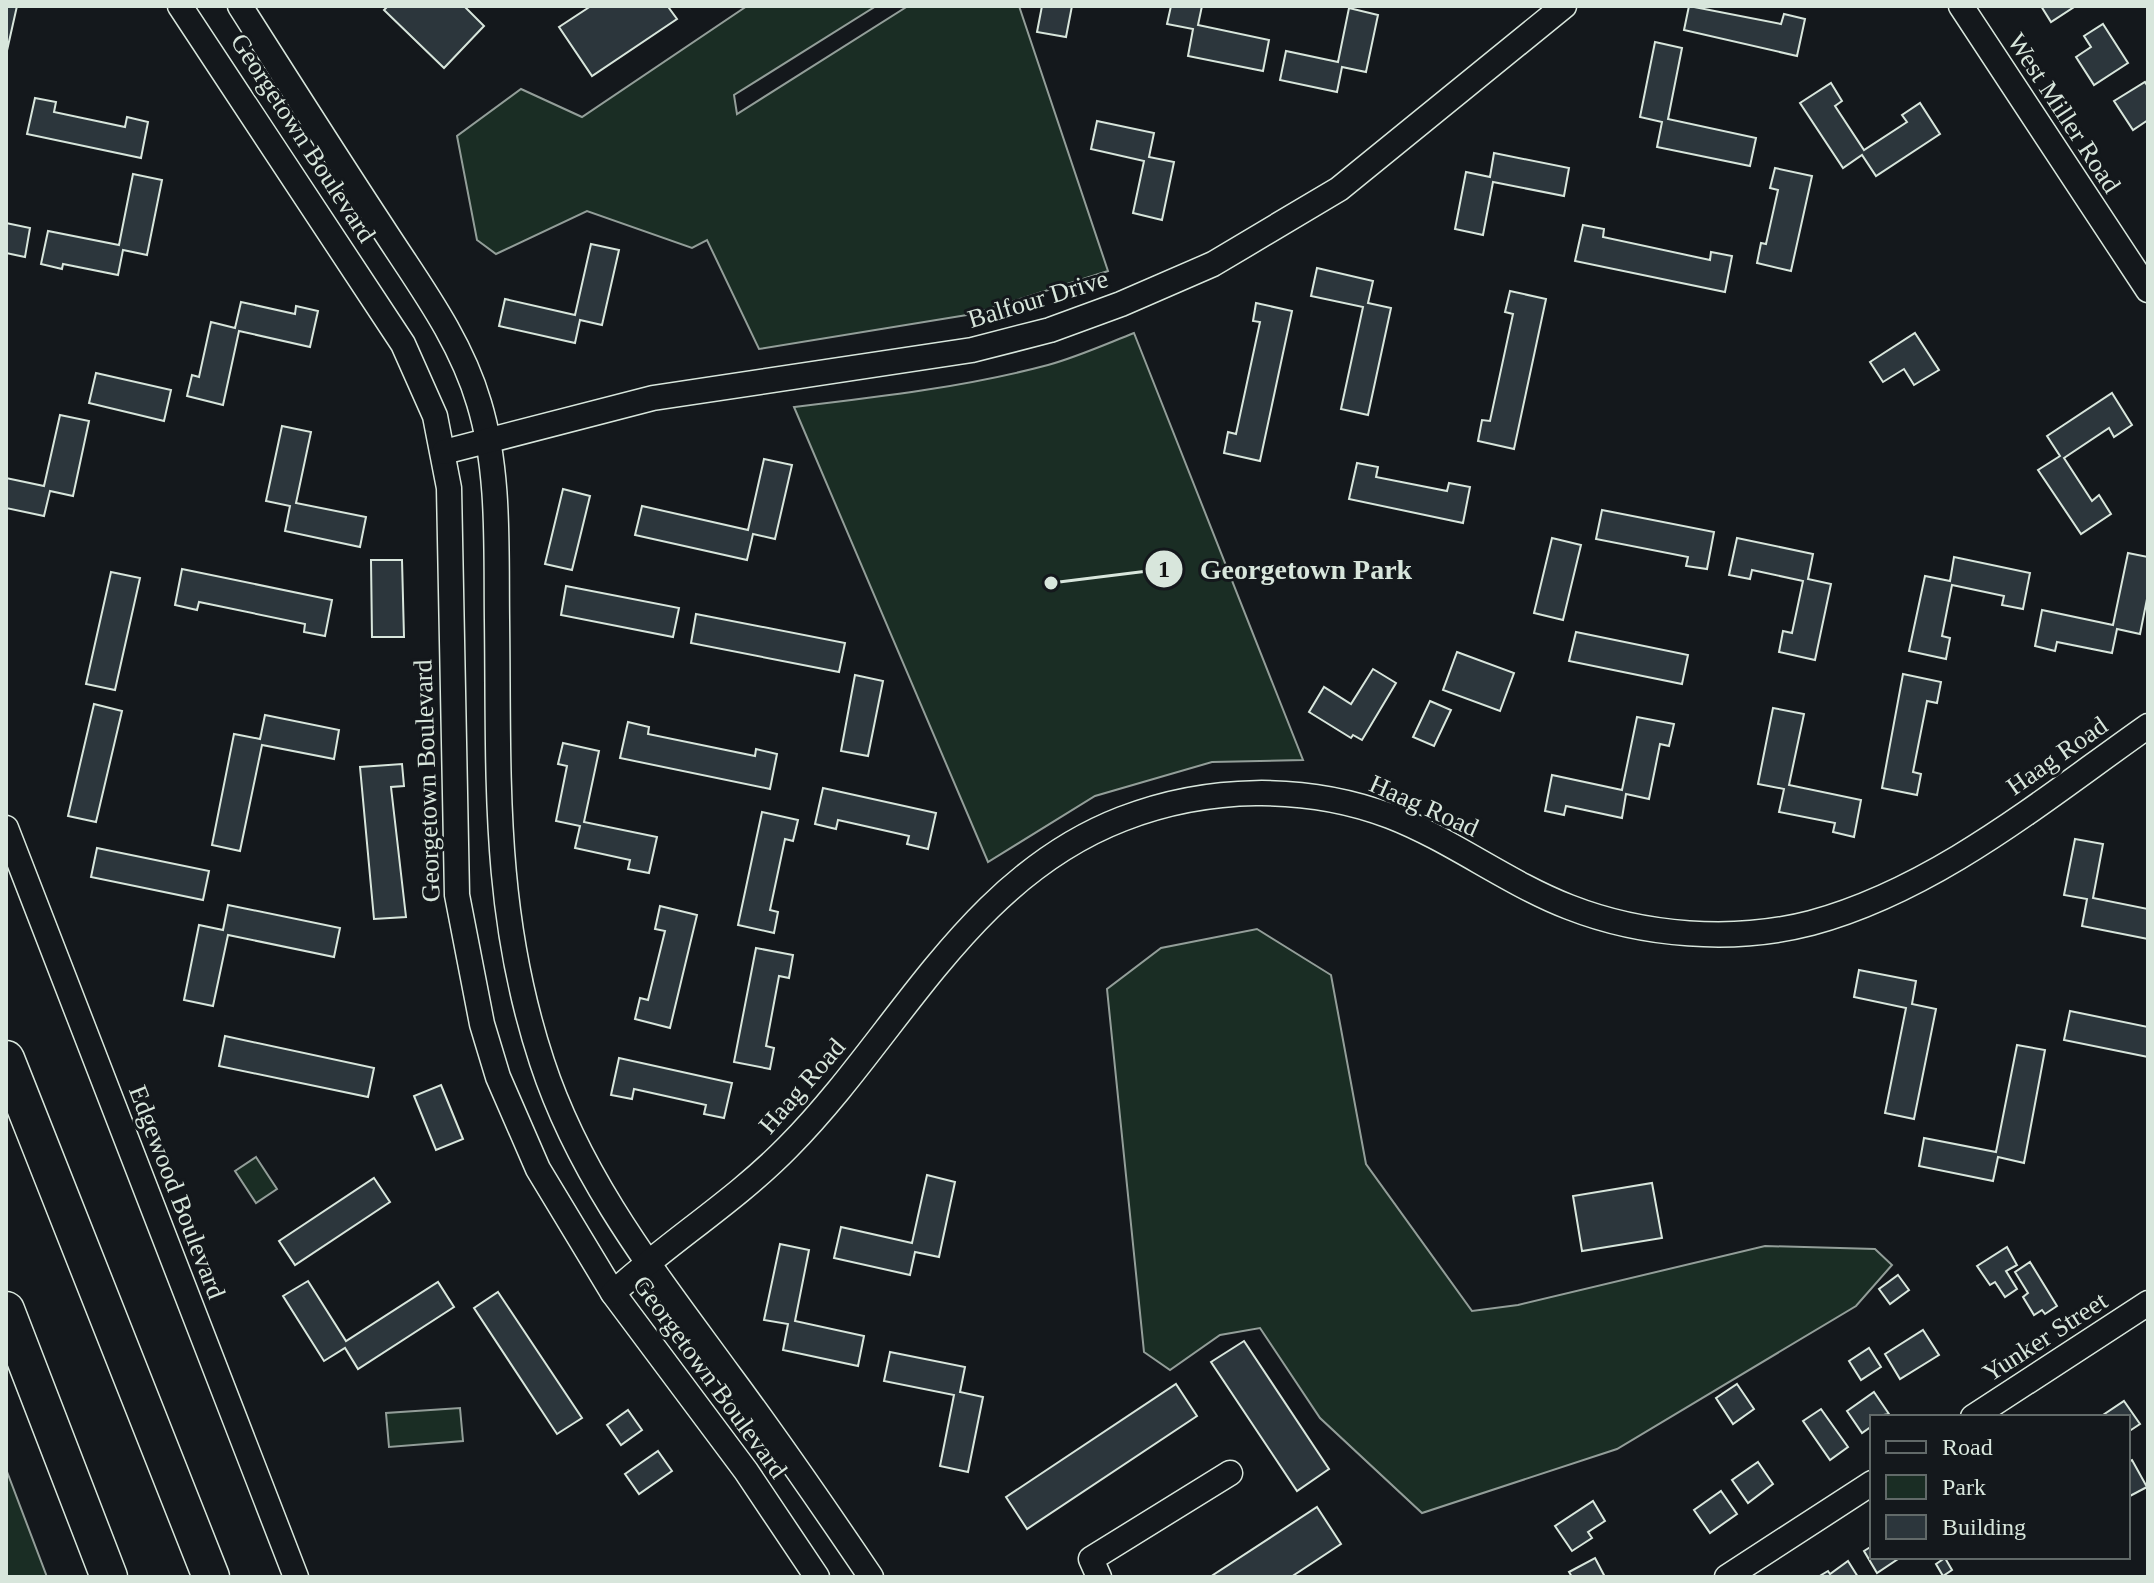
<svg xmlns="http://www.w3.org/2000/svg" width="2154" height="1583" viewBox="0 0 2154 1583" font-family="Georgia,serif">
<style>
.green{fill:#1a2d24;stroke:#939e99;stroke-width:2}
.building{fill:#2c363c;stroke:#d8e6dc;stroke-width:2}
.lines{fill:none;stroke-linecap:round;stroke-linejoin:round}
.minor-casing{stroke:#d8e6dc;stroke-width:27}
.highway-casing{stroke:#d8e6dc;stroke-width:39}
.minor{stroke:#14181c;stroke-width:24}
.highway{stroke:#14181c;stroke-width:36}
.labels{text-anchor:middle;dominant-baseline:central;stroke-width:6;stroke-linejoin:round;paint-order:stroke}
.street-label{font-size:26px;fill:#d8e6dc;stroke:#14181c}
.leader{fill:none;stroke:#d8e6dc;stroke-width:3}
.callout-dot{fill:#d8e6dc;stroke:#14181c;stroke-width:3}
.mark-label{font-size:24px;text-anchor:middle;font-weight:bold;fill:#111}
.callout-label{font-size:28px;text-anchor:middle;font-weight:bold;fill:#d8e6dc;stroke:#14181c;stroke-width:6;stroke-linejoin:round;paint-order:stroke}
</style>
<rect width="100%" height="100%" fill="#14181c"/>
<g class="green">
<path d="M747 6H876L734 95 737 114 908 6H1019L1108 271 973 314 759 349 707 240 692 248 587 211 496 254 477 240 457 136 521 89 582 117Z"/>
<path d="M1134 333 1303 760 1212 762 1095 796 988 862 794 407C879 397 965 387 1048 365 1077 357 1106 344 1134 333Z"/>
<path d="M1257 929 1331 975 1366 1164 1472 1311 1518 1305 1765 1246 1875 1249 1892 1265 1856 1306 1617 1449 1422 1513 1320 1418 1260 1328 1220 1335 1170 1370 1144 1352 1107 989 1161 948Z"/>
<path d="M256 1157 277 1189 256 1203 235 1171Z"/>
<path d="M460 1408 463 1441 389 1447 386 1413Z"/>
<path d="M6 1469 47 1577H6Z"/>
</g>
<g class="building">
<path d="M6 6H17L6 55Z"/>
<path d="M388 6H464L484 26 444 68 384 10Z"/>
<path d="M591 6H672L669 8 677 19 592 76 559 27Z"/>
<path d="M1042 6H1072L1066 37 1037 32Z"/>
<path d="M1171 6H1202L1198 25 1269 40 1263 71 1188 56 1193 29 1167 24Z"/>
<path d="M1689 6 1781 24 1784 14 1805 19 1797 56 1684 30Z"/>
<path d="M2041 6H2073L2074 7 2051 22Z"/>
<path d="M1349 8 1378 15 1366 72 1342 67 1337 92 1280 80 1286 51 1338 62Z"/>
<path d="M2103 24 2128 63 2094 85 2076 57 2091 47 2084 36Z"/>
<path d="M1655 42 1682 48 1668 119 1756 138 1750 166 1657 147 1662 122 1640 117Z"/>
<path d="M2145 82 2148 87V120L2133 130 2114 101Z"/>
<path d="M1831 83 1842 101 1835 106 1864 150 1907 122 1902 115 1920 103 1940 134 1876 176 1862 155 1843 168 1800 103Z"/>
<path d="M35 98 56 102 54 112 125 127 127 117 148 122 141 158 27 134Z"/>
<path d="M1097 121 1154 133 1149 157 1174 162 1162 220 1133 213 1144 161 1091 149Z"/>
<path d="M1494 153 1569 168 1564 196 1493 182 1483 235 1455 229 1466 172 1490 177Z"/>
<path d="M1775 168 1812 176 1791 271 1757 263 1761 243 1766 244 1778 190 1770 188Z"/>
<path d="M133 174 162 180 147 255 123 250 118 275 63 264 62 269 41 264 48 231 119 245Z"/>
<path d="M6 223 30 228 25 257 6 253Z"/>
<path d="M1583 225 1604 229 1603 237 1710 260 1711 252 1732 256 1725 292 1575 261Z"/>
<path d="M591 244 619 250 602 325 580 320 575 343 499 326 505 299 575 315Z"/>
<path d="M1317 268 1373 281 1368 303 1391 308 1368 415 1341 409 1363 307 1311 296Z"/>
<path d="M1510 291 1546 299 1514 449 1478 441 1482 420 1490 421 1513 314 1505 312Z"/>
<path d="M241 302 295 314 296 306 318 311 310 347 239 331 223 405 187 396 192 375 199 377 211 322 235 328Z"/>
<path d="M1256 303 1292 311 1260 461 1224 453 1228 432 1236 434 1260 322 1253 321Z"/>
<path d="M1915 333 1939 370 1914 385 1904 369 1883 382 1870 362Z"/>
<path d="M96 373 171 390 164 421 89 403Z"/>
<path d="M2112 393 2132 425 2114 437 2109 428 2064 458 2092 501 2099 495 2111 514 2081 534 2038 470 2060 456 2047 436Z"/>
<path d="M60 415 89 421 73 496 50 491 44 516 6 508V478L44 486Z"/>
<path d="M282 426 311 432 296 503 366 517 360 547 285 531 290 506 266 501Z"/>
<path d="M764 459 792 465 775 539 753 534 747 560 635 535 642 506 748 530Z"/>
<path d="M1357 463 1378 467 1376 477 1447 491 1449 483 1470 487 1463 523 1349 499Z"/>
<path d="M563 489 590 496 572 570 545 564Z"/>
<path d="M1602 510 1714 532 1707 569 1686 566 1688 557 1596 539Z"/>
<path d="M1552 538 1581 545 1563 620 1534 613Z"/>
<path d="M1737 538 1813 554 1808 579 1831 584 1815 660 1779 652 1783 631 1792 633 1803 581 1752 570 1750 579 1729 575Z"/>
<path d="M2128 553 2148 557V594L2140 634 2117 629 2112 653 2057 642 2055 651 2035 646 2042 610 2113 625Z"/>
<path d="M1954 557 2030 573 2023 609 2002 605 2004 596 1952 585 1942 636 1950 638 1946 659 1909 651 1925 576 1950 581Z"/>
<path d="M371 560H402L404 637H372Z"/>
<path d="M182 569 332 600 325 636 304 632 305 624 199 602 197 610 175 605Z"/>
<path d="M111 572 140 578 115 690 86 684Z"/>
<path d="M566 586 679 608 673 637 561 615Z"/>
<path d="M696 614 845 643 839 672 691 643Z"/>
<path d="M1576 632 1688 655 1682 684 1569 661Z"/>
<path d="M1457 652 1514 673 1500 711 1443 690Z"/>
<path d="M1373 669 1396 683 1362 740 1353 735 1351 738 1309 712 1324 687 1351 704Z"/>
<path d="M1903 674 1941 682 1937 703 1927 701 1913 772 1921 774 1917 795 1882 788Z"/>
<path d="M855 675 883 681 868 756 841 751Z"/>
<path d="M1430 701 1451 710 1434 746 1413 737Z"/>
<path d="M94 704 122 711 96 822 68 816Z"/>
<path d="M1773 708 1804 714 1789 785 1861 800 1854 837 1833 832 1835 823 1779 812 1784 789 1758 784Z"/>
<path d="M265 715 339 730 334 759 262 745 240 851 212 845 234 734 260 739Z"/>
<path d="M1637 717 1674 724 1669 746 1660 744 1649 799 1626 794 1622 818 1566 806 1564 815 1545 811 1552 775 1622 790Z"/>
<path d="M628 722 649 727 648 734 755 756 756 749 777 754 770 789 620 758Z"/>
<path d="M563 743 599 751 584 822 657 837 649 873 628 869 630 860 575 848 580 826 556 821 567 766 558 764Z"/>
<path d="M402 764 404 786 391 787 406 917 374 919 360 767Z"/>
<path d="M823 788 936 813 928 849 907 844 909 836 838 820 836 829 815 824Z"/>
<path d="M762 812 798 820 793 841 785 839 770 910 778 912 774 933 738 925Z"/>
<path d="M2075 839 2103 844 2093 898 2148 909V939L2082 926 2087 899 2064 895Z"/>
<path d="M97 848 209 871 203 900 91 877Z"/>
<path d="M228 905 340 928 334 957 228 935 213 1006 184 1000 199 925 223 930Z"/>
<path d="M660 906 697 915 670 1028 635 1019 640 998 648 1000 665 931 655 929Z"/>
<path d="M756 948 793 955 789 978 779 976 766 1046 774 1048 770 1069 734 1062Z"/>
<path d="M1859 970 1916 981 1912 1004 1936 1009 1914 1119 1885 1113 1906 1008 1854 997Z"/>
<path d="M2070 1011 2148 1027V1057L2064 1040Z"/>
<path d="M225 1036 374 1068 368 1097 219 1066Z"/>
<path d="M2017 1045 2045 1050 2024 1163 1998 1157 1993 1181 1919 1166 1924 1138 1996 1152Z"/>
<path d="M619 1058 732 1083 724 1118 704 1114 706 1105 634 1089 632 1099 611 1095Z"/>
<path d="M441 1085 463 1139 436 1150 414 1096Z"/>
<path d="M927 1175 955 1182 939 1257 915 1252 910 1275 834 1258 841 1227 912 1243Z"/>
<path d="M374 1178 390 1202 295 1265 279 1241Z"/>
<path d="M1652 1183 1662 1238 1582 1251 1573 1196Z"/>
<path d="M780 1244 809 1250 795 1321 864 1336 858 1366 783 1350 788 1324 764 1320Z"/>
<path d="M2007 1247 2017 1265 2006 1271 2017 1289 2005 1297 1995 1282 1990 1285 1977 1266Z"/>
<path d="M2030 1262 2057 1306 2045 1314 2042 1310 2034 1315 2023 1297 2028 1293 2015 1272Z"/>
<path d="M1898 1275 1909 1290 1890 1304 1879 1289Z"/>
<path d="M308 1281 346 1341 438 1282 454 1307 358 1369 345 1348 324 1361 283 1296Z"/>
<path d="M498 1292 582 1418 557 1434 474 1308Z"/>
<path d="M1923 1330 1939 1355 1900 1379 1885 1354Z"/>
<path d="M1244 1341 1329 1469 1297 1491 1211 1362Z"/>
<path d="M1869 1348 1881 1367 1861 1380 1849 1361Z"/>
<path d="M890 1352 965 1367 960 1392 983 1397 968 1472 940 1466 954 1395 884 1381Z"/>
<path d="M1176 1384 1197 1416 1027 1529 1006 1497Z"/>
<path d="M1737 1384 1754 1409 1733 1424 1716 1398Z"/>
<path d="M1874 1392 1889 1414 1872 1417V1426L1862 1433 1847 1411Z"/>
<path d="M2124 1401 2140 1424 2128 1432V1417H2100Z"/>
<path d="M1821 1409 1848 1447 1830 1460 1803 1421Z"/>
<path d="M628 1410 642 1430 621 1445 607 1425Z"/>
<path d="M658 1451 672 1471 639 1494 625 1474Z"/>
<path d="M2132 1460 2147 1487 2128 1497V1462Z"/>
<path d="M1758 1462 1773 1484 1748 1503 1732 1480Z"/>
<path d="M1721 1491 1737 1514 1710 1533 1694 1510Z"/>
<path d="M1593 1501 1605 1521 1588 1532 1592 1538 1572 1551 1555 1526Z"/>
<path d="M1317 1507 1341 1544 1291 1577H1210Z"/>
<path d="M1872 1546V1557H1901L1877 1573 1864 1551Z"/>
<path d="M1595 1558 1605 1577H1572L1569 1572Z"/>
<path d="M1945 1558 1952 1570 1943 1576 1936 1564Z"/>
<path d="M1848 1561 1858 1577H1818L1828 1571 1830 1574Z"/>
</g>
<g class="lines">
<g class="minor-casing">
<g id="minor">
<path d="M180 6 403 344 435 416 449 488 457 895 482 1024 498 1077 538 1169 613 1293 746 1471 817 1577"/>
<path d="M240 6C287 80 334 154 382 227 418 283 460 338 479 403 500 472 496 548 497 620 499 776 492 911 542 1062 581 1181 658 1277 730 1376 779 1442 825 1509 871 1577"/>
<path d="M1961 6 2148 290"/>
<path d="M444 452 653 398 972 350 1050 330 1121 304 1213 264 1339 189 1564 6"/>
<path d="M6 828 296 1577"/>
<path d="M613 1293C670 1241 734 1202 788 1147 898 1036 967 879 1122 819 1207 786 1305 784 1390 816 1452 840 1507 883 1569 907 1643 936 1734 943 1811 923 1937 889 2044 799 2148 726"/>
<path d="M1973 1417 2148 1303"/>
<path d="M1099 1577 1091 1559 1230 1473"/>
<path d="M1727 1577 1872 1483"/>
</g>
</g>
<g class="highway-casing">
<g id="highway">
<path d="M6 1059 211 1577"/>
<path d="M6 1310 109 1577"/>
</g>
</g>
<use href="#minor" class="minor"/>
<use href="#highway" class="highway"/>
</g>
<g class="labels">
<g class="street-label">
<text transform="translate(2064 113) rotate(57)">West Miller Road</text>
<text transform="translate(303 138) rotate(57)">Georgetown Boulevard</text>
<text transform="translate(1038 299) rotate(-17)">Balfour Drive</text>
<text transform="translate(2057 756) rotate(-35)">Haag Road</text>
<text transform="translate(427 781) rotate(-92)">Georgetown Boulevard</text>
<text transform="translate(1424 806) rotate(24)">Haag Road</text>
<text transform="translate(802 1086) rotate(-49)">Haag Road</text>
<text transform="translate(177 1192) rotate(69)">Edgewood Boulevard</text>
<text transform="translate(2045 1337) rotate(-33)">Yunker Street</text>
<text transform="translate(710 1377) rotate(54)">Georgetown Boulevard</text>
</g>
</g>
<path class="leader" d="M1051 583L1164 569"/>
<g class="callout-dot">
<circle cx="1051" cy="583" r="8"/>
<circle cx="1164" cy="569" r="20"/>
</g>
<g class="mark-label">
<text x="1164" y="577">1</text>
</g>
<g class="callout-label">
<text x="1306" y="579">Georgetown Park</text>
</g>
<rect width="2154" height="1583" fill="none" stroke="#d8e6dc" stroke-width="16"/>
<rect x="1870" y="1415" width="260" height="144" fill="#14181c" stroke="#626a69" stroke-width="2"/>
<rect x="1886" y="1441" width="40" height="12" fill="#14181c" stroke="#626a69" stroke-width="2"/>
<text x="1942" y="1455" font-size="24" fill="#d8e6dc">Road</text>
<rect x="1886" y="1475" width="40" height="24" fill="#1a2d24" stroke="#626a69" stroke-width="2"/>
<text x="1942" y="1495" font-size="24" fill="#d8e6dc">Park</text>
<rect x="1886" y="1515" width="40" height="24" fill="#2c363c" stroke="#626a69" stroke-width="2"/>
<text x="1942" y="1535" font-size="24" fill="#d8e6dc">Building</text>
</svg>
